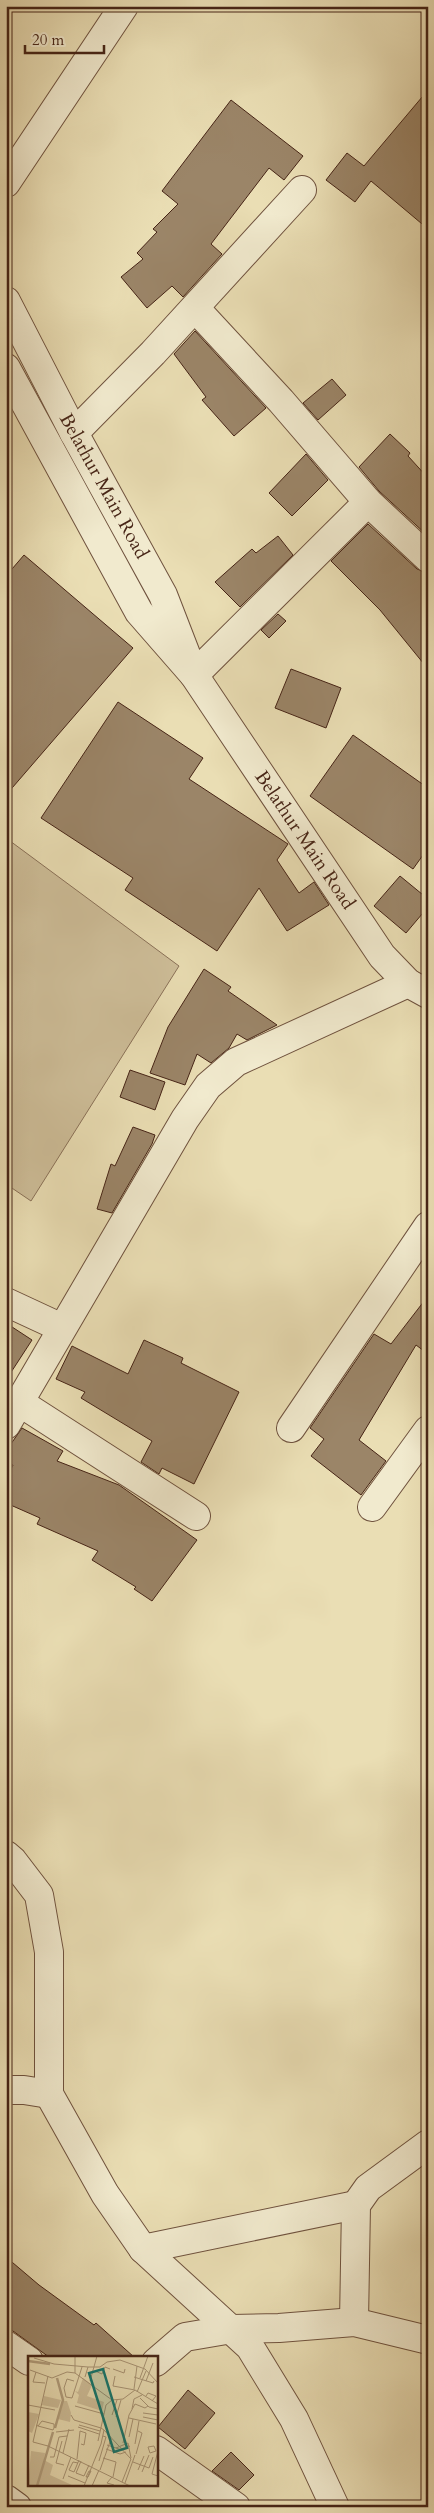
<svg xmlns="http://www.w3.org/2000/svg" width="434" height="2513" viewBox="0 0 434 2513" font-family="Cardo,serif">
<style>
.green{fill:#cebe99;stroke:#8a7158}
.building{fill:#9b8568;stroke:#462416}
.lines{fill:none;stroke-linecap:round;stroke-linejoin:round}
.minor-casing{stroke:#6f523e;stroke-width:30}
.minor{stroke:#f1eace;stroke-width:28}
.labels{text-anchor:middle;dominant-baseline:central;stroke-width:4;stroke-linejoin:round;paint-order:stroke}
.street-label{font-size:19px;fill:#462416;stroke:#f1eace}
.inset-river{fill:none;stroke:#b29f7e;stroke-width:2.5}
.inset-road{fill:none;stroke:#a89475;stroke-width:1}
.view{fill:#0f766e;fill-opacity:0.15;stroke:#0f766e;stroke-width:2.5}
.inset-edge{fill:none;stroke:#462416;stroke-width:2.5}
</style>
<rect width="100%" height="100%" fill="#eadeb4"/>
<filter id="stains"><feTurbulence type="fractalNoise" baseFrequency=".004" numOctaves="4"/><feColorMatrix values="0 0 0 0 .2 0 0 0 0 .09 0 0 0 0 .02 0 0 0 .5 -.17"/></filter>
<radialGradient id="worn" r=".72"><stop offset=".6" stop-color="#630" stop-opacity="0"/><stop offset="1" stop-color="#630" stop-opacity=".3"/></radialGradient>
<path class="green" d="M6 838 179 966 31 1201 6 1184Z"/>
<g class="building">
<path d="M428 90V229L371 181 355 202 326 180 347 153 364 166Z"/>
<path d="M231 100 303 156 284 180 269 168 211 244 222 254 183 297 172 286 147 308 121 277 143 259 137 253 157 232 153 229 178 204 162 191Z"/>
<path d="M195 331 266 408 234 436 202 400 206 397 174 354Z"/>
<path d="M332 379 346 395 318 420 303 403Z"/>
<path d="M390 434 410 453 408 456 428 478V536L379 491 359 467Z"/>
<path d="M306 454 328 480 292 516 269 493Z"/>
<path d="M368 524 417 569 428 573V669L380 610 331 561Z"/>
<path d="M278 536 293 555 240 607 215 582 252 549 256 553Z"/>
<path d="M24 555 133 648 6 795V576Z"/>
<path d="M278 614 286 621 269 638 261 630Z"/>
<path d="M291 669 341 688 326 728 275 708Z"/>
<path d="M118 702 203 758 189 779 288 844 277 860 299 893 314 882 329 905 287 931 259 888 217 951 125 890 133 878 41 818Z"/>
<path d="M353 735 428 788V848L413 869 310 796Z"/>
<path d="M400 876 428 899V907L406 933 374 906Z"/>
<path d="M204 969 231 987 228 991 277 1025 247 1040 237 1034 229 1048 211 1063 197 1054 185 1085 150 1073 168 1027Z"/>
<path d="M130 1070 165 1082 155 1110 120 1097Z"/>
<path d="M133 1127 155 1135 152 1144 112 1213 97 1209 111 1164 115 1166Z"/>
<path d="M428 1296V1354L416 1345 359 1440 386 1461 361 1495 311 1456 324 1439 310 1428 374 1334 391 1344Z"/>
<path d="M6 1323 32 1340 6 1380Z"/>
<path d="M144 1340 183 1358 181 1363 239 1392 194 1484 162 1468 159 1474 141 1462 152 1441 81 1398 85 1392 56 1379 72 1346 128 1374Z"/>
<path d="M22 1428 63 1451 57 1461 119 1485 197 1540 152 1601 134 1589 136 1587 92 1560 98 1551 37 1524 40 1518 6 1503V1479L13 1465 6 1462V1451Z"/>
<path d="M6 2257 39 2285 94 2325 96 2323 134 2357H49L6 2326Z"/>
<path d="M188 2390 215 2413 185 2449 158 2427Z"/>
<path d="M231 2452 254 2475 239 2490 212 2471Z"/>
</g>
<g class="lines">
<g class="minor-casing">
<g id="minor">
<path d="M6 183 124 6"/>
<path d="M6 301 74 433 163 595 187 657"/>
<path d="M195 308 281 401 368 502 428 558"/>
<path d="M6 368 139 612 194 675 382 956 408 983 428 994"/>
<path d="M74 433 153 353 302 190"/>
<path d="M194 675 368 502"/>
<path d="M6 1302 62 1328"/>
<path d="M19 1402 196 1516"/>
<path d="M6 1425 185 1119 208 1086 236 1062 408 983"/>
<path d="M291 1428 428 1226"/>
<path d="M372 1507 428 1430"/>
<path d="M6 1855 13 1861 39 1895 49 1952V2094L105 2194 143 2249 250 2347 294 2419 335 2507"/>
<path d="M6 2090H24L49 2094"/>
<path d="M143 2249 356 2205"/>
<path d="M354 2322 356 2205 368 2188 428 2144"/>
<path d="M6 2345 29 2361"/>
<path d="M156 2362 185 2337 232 2329 279 2328 354 2322 428 2340"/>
<path d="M156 2450 236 2507"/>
<path d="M6 2499 17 2507"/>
</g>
</g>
<use href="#minor" class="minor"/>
</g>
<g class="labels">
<g class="street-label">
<text transform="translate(104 486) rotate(61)">Belathur Main Road</text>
<text transform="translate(305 840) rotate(56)">Belathur Main Road</text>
</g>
</g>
<g transform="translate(28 2356)">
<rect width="130" height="130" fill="#eadeb4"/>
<path d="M55 22 64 29 59 40 76 46 74 55 49 47 51 39 47 35 50 36ZM16 40 33 44 30 52 14 49ZM35 45H39L43 57 42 66 30 63ZM0 56 11 58 4 77 0 75ZM3 95 17 97 16 104 25 109 22 119 46 130H0Z" fill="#cebe99"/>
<path class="inset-river" d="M0 5 22 8M27 72 35 44 29 22M9 130 25 76"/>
<path class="inset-road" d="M6 2 26 8 60 11 57 21M60 11H72L79 6 92 4 117 13 130 27M85 13 96 17 97 13M2 14 24 22 39 16 47 17 84 44 95 43 107 34 130 48M67 15 74 18 77 11 82 13M8 16 5 26 17 27M47 17V0M87 20 85 30 107 34M106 21 125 27 126 25M112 22 120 0M46 25 39 23 36 32 38 41 44 42 54 11M62 25 69 0M118 25 125 7M106 33 109 10M109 36 118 15M118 40 120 37 128 40 124 45M112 42 121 51 130 53M0 49 27 54M47 50 76 58M104 53 106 43 114 39M115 57 130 59M43 59 46 64 73 72M84 59 89 44M88 61 93 44M115 61 130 64M101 62 128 68M8 69 10 70 25 74 26 72V68L14 65 10 70M51 69 72 75M50 71 71 78M76 74 103 103 94 126M28 76 46 74M101 81 105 63M34 85 28 107 36 109M70 85 78 49 84 44M5 86 20 90 102 130M5 86 20 20M95 87 101 59 107 48 117 52 120 50M107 88 111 65M79 89 94 94 102 90M88 92 100 87 103 102M78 93 92 98 98 96M128 95 122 97 120 91 126 90 128 95M130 95 124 118 130 120M35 97 41 73M108 98 114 77 110 75M22 101H26L31 81 39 80M75 102 88 106 85 121M49 103 52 75 58 77 56 89 53 88M53 105 48 117 56 120 61 109M71 105 78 81 75 80M105 106 121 112 125 101M50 107 45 106 41 114 46 116 51 104M72 114 83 83M110 114 116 100M61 115H63L60 121H58ZM114 116 121 99M40 120 57 127M84 121 79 127 86 129M35 123 43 101M97 127 107 99M56 130 73 88 76 74 73 72M64 130 71 114"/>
<path class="view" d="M75 13 99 92 86 96 61 17Z"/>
<rect width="130" height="130" class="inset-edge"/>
</g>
<rect width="434" height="2513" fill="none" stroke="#eadeb4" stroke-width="25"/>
<rect x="8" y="8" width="419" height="2498" fill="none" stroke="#462416" stroke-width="2.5"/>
<rect x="12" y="12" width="409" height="2488" fill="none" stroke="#462416"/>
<path d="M25 45v8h79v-8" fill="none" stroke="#462416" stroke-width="2.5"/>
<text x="32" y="45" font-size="15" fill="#462416" stroke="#f1eace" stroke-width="4" paint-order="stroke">20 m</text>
<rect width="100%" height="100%" filter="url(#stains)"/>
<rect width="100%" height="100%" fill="url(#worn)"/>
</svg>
